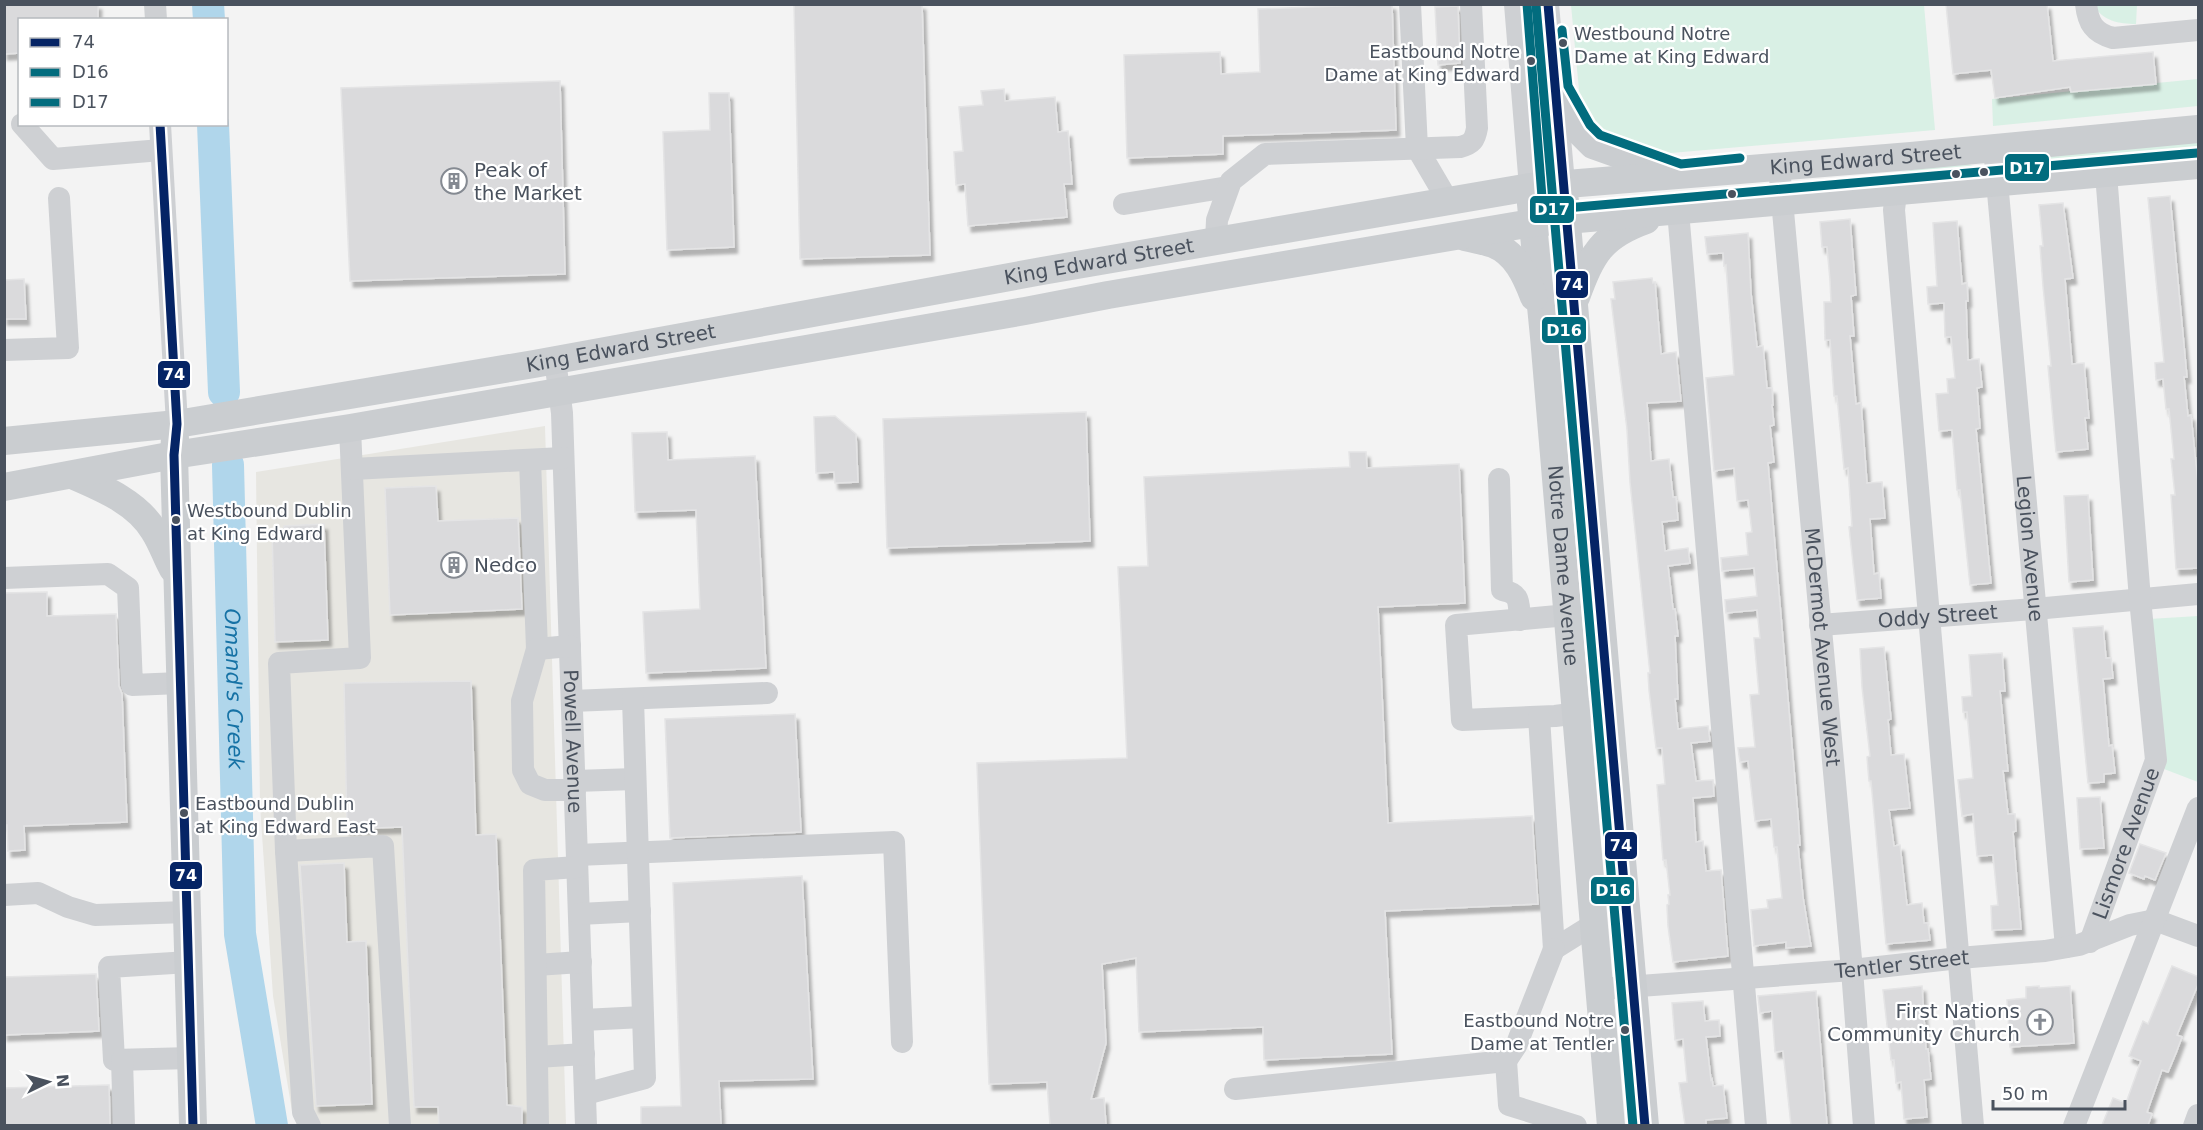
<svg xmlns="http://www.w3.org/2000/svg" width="2203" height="1130" viewBox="0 0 2203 1130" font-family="'DejaVu Sans',sans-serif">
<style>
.commercial{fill:#e7e6e1}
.green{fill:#d9f0e5}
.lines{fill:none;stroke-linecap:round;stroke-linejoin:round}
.river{stroke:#b0d6eb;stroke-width:32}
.building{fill:#dadadc;stroke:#e4e4e5;stroke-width:1.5;filter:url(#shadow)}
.minor{stroke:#ced0d3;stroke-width:22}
.major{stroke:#cacdd0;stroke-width:28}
.bus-1-casing{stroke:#fff;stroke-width:14}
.bus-2-casing{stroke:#fff;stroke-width:14}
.bus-3-casing{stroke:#fff;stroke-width:14}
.bus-1{stroke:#052465;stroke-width:9}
.bus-2{stroke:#026c7e;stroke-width:9}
.bus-3{stroke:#026c7e;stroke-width:9}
.bus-dot{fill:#4a525e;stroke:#fff;stroke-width:2}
.labels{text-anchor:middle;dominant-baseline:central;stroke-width:4.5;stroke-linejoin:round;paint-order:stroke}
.bus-label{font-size:18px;fill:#4a525e;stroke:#fff;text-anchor:start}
.street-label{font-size:20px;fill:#4a525e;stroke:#fff}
.poi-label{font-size:20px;fill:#4a525e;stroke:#fff;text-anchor:start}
.water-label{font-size:21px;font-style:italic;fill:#1672a5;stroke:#fff}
.line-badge{stroke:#fff;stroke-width:2}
.badge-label{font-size:16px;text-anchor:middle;font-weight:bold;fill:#fff}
</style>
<defs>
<filter id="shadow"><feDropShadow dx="3.5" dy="6" stdDeviation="1.5" flood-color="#0004"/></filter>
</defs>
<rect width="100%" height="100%" fill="#f3f3f3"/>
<path class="commercial" d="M545 426 566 1125H297L292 1111 273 996 260 805 256 472Z"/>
<g class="green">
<path d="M1571 5H1924L1935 130 1602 159 1584 143Z"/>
<path d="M2094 5H2137L2136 24C2119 24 2102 21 2094 5Z"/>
<path d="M2198 79V106L1993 126 1992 99Z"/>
<path d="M2198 141V148L2140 153 2068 168 2006 171 2007 167 2020 159Z"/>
<path d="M1968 164 1978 168 1981 173 1803 185 1868 179 1930 166Z"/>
<path d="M2198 616V782L2164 769 2149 619Z"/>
</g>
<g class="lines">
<g class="river">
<path d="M208 4 209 20"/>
<path d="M213 124 224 392"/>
<path id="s1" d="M228 465 240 934 272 1126"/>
</g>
</g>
<g class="building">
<path d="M4 4H98V20H20V53L4 54Z"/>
<path d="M794 4H922L930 255 800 259Z"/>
<path d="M1392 4 1396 130 1223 136V154L1127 158 1124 55 1220 52 1221 74 1260 72 1258 9Z"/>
<path d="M1946 4H2047L2053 61 2153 52 2156 84 2071 92 2070 87 1995 98 1991 70 1953 74Z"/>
<path d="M1458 6 1460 63 1438 65 1435 7Z"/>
<path d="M560 81 565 274 350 281 341 88Z"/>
<path d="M1004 89 1005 101 1055 97 1058 132 1068 131 1072 184H1064L1067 217 968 226 965 184 956 185 954 152 963 151 959 107 983 105 981 91Z"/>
<path d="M709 93H729L734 247 667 250 663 132 710 130Z"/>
<path d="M2170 196 2187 377H2184L2188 416 2191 415 2199 493V568L2176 569 2171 495H2175L2171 459H2174L2169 409H2166L2163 379 2156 380 2155 363 2164 362 2148 198Z"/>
<path d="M2063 203 2073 278 2065 279 2072 364 2084 363 2089 418H2085L2088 449 2056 452 2048 366H2051L2043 286 2040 246H2043L2039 205Z"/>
<path d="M1850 219 1856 295 1851 296 1854 336H1850L1856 404 1861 403 1867 483 1882 482 1885 518 1870 519 1874 574 1879 573 1881 598 1857 600 1849 527 1852 526 1848 468 1844 469 1837 396H1834L1830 340H1825L1824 302H1831L1830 280 1827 247H1822L1820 222Z"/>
<path d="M1957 221 1962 284 1967 283 1968 301H1966L1968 360 1979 359 1982 387 1977 388 1980 428 1976 429 1991 583 1970 585 1960 490H1957L1952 430 1939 431 1936 394 1948 393 1947 379 1955 378 1951 337H1945L1944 303 1928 304 1927 287 1937 286 1933 223Z"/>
<path d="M1748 233 1751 293 1757 347 1763 346 1767 388H1772L1773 405H1772L1774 425 1770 426 1774 462 1768 463 1798 816 1800 845H1798L1803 897 1811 946 1786 948V942L1754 946 1751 910 1768 908 1767 900 1782 898 1777 847H1774L1771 819 1755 821 1748 761 1740 762 1738 748 1755 747 1750 695 1759 694 1754 638H1760L1757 610 1726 613 1725 600 1757 596 1754 568 1722 571 1721 558 1748 555 1746 533 1752 532 1748 500 1737 501 1734 468 1714 471 1706 378 1734 375 1726 265 1724 266 1723 253 1707 254 1705 237Z"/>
<path d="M1652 278 1653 283 1655 282 1661 354 1676 352 1681 401 1647 403 1651 461 1669 459 1673 497H1676L1678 520 1662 522 1665 551 1688 548 1690 563 1668 566 1673 609H1675L1678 636H1675L1678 699H1675L1678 729 1708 726 1710 741 1691 743 1696 781 1713 780 1714 796 1693 798 1696 842 1703 841 1706 871 1721 870 1728 956 1673 962 1668 926 1667 905 1669 904 1668 895H1670L1666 860H1663L1657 785 1665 784 1662 748H1656L1649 690 1648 673H1650L1630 482 1627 429 1611 299H1615L1613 282Z"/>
<path d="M24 279 26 319H4V280Z"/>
<path d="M1086 412 1090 541 887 548 883 419Z"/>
<path d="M835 416 856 434 858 482 835 483 834 472 816 473 814 417Z"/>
<path d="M667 432 668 460 755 456 766 668 646 673 643 612 700 609 696 510 635 512 632 433Z"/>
<path d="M1349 452H1366L1367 468 1459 464 1465 603 1378 607 1388 823 1532 816 1538 904 1385 911 1392 1054 1264 1060 1263 1027 1139 1032 1136 958 1102 964 1106 1043 1091 1099 1104 1098 1106 1125H1050L1047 1082 989 1084 977 763 1127 758 1118 567 1148 566 1144 477 1350 467Z"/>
<path d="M436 486 438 521 518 518 522 609 390 615 385 488Z"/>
<path d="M2088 495 2093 580 2069 582 2064 496Z"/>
<path d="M324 524 328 640 275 642 272 531H284V526Z"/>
<path d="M47 592V616L116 614 119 686 122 694 127 822 24 826 25 850 8 851 7 825H4V593Z"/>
<path d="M2103 626 2106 658H2111L2113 678 2103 679 2109 746 2112 745 2115 773 2104 774V782L2088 783 2073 628Z"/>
<path d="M1884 647 1891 719 1888 720 1891 755 1904 754 1910 808 1889 810 1894 846 1900 845 1907 905 1922 903 1924 923H1928L1930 940 1886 944 1871 781H1869L1867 757 1870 756 1862 687 1860 649Z"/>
<path d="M2002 653 2005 691H2000L2008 771H2003L2008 814H2015L2016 831 2013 832 2021 929 1992 930 1991 906 1998 905 1993 855 1977 856 1973 814 1962 816 1958 780 1973 778 1967 712H1963L1962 697 1972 696 1969 655Z"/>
<path d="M471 681 476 835 496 834 507 1105 522 1107V1125H439L438 1107H414L402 827 347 829 344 683Z"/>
<path d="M795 714 801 832 670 838 665 719Z"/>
<path d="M2100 797 2104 848 2080 849 2077 798Z"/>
<path d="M2140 844 2166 853 2155 880 2145 876 2144 879 2129 873Z"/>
<path d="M344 863 347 942 366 941 372 1104 316 1106 300 865Z"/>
<path d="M802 876 813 1079 719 1081 721 1125H641V1107L681 1106 673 883Z"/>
<path d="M2172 966 2199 977V982L2177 1035 2182 1037 2176 1053 2168 1072 2162 1070 2147 1112 2152 1114 2148 1125H2102L2113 1098 2126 1103 2141 1061 2129 1056 2143 1021 2148 1024Z"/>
<path d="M96 974 99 1031 4 1035V977Z"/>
<path d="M1922 986 1926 1049H1928L1931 1079 1924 1080 1927 1117 1904 1119 1901 1082 1896 1083 1894 1060H1891L1883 990Z"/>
<path d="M2039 986V988L2070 986 2074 1043 2010 1047 2007 1000 2026 998V987Z"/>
<path d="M1816 991 1827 1125H1791L1783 1051 1775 1052 1772 1011 1760 1013 1758 996Z"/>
<path d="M1703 1001 1705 1021 1719 1020 1720 1036 1706 1037 1711 1080 1712 1079 1713 1086 1723 1085 1727 1118 1706 1120V1125H1685L1679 1083 1687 1082 1683 1039 1675 1040 1672 1003Z"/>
<path d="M109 1085 110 1125H4V1088Z"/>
</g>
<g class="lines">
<g class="minor">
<path d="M155 4 156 20"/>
<path d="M1410 4 1417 148 1448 201"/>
<path d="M1515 4 1530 187"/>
<path d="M1548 4 1564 183"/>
<path d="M2086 4C2088 23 2094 33 2113 38L2198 30"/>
<path d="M22 124 53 159 161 150"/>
<path d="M160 124 177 424"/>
<path id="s2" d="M1994 148 2066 947"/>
<path id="s3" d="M1779 167 1852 970 1864 1126"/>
<path d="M1896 193 1894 210 1973 1126"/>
<path d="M1124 204 1228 187"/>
<path d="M1678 211 1756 1126"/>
<path d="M1216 241 1217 220 1231 181 1265 154 1460 147C1472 144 1475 140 1477 128L1471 4"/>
<path d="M4 350 68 348 59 198"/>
<path id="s4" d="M555 360 562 413 586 1126"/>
<path d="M350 428 360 658 279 663 286 851 383 846 400 1126"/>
<path d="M530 460 537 649 570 646"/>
<path d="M353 469 563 458"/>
<path d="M1499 479 1502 590C1522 594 1518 603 1520 620"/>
<path d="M4 578 108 574 128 588 132 685 180 683"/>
<path d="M1568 615 1456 625 1462 720 1555 716 1609 709"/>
<path id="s5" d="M1820 625 2035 609 2198 594"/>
<path d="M537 649 522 701 523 770 530 784 545 790H575"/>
<path d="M572 701 767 693"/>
<path d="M1539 717 1554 949 1594 924"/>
<path d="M575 781 635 779"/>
<path d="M286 851 303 1112 310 1126"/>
<path d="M577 855 894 842 902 1042"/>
<path d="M4 895 38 893 68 907 95 915 187 912"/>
<path d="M579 914 640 911"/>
<path id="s6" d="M2090 942 2156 760 2140 599 2106 174"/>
<path d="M189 962 109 967 114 1060 192 1058"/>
<path d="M536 965 581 962"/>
<path id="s7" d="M1600 989 1852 970 1959 958 2045 951 2079 945 2130 925 2155 920 2198 936"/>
<path d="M583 1020 643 1017"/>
<path d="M537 1057 584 1054"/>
<path d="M122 1060 124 1126"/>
<path d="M1506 1061 1509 1105 1576 1126"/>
<path d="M1235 1089 1506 1061 1516 1046 1554 949"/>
<path d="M585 1094 645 1078 633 699"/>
<path d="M538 1126 534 870 577 867"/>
<path d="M2074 1126 2198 808"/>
<path d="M2194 1126 2198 1115"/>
</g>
<g class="major">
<path d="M1556 90 1580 132 1593 145 1669 172"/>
<path d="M1565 201 1645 1126"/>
<path id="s8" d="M1531 204 1544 337 1611 1126"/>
<path d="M1465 237C1474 239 1485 241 1493 244 1516 253 1526 276 1534 297"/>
<path d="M1576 297C1592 254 1601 236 1646 220"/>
<path d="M175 438 174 455 193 1126"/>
<path id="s9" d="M4 441 177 424 534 364 1042 271 1530 187 1911 156 2198 129"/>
<path d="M72 475C102 488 137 502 154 531 162 543 166 557 173 569"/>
<path d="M4 487 174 455 350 428 1025 311 1108 295 1532 223 2198 165"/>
</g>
<g class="bus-1-casing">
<g id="bus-1">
<path d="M1548 4 1645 1126"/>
<path d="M160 124 177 424 174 455 193 1126"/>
</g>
</g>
<g class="bus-2-casing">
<path id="bus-2" d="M1536 5 1633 1126"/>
</g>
<g class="bus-3-casing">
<g id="bus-3">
<path d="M1527 4 1543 210 2197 153"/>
<path d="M1562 30 1568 86 1590 125 1600 135 1681 164 1740 158"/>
</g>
</g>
<use href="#bus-1" class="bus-1"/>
<use href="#bus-2" class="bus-2"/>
<use href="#bus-3" class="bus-3"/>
</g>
<defs>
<g id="building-ring" transform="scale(1.35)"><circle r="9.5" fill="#fff" stroke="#858a92" stroke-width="1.5"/><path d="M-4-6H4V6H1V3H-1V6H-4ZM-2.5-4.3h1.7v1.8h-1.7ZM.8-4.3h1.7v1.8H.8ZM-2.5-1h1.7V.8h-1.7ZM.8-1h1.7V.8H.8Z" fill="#858a92"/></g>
<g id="church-ring" transform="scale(1.35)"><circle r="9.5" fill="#fff" stroke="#858a92" stroke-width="1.5"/><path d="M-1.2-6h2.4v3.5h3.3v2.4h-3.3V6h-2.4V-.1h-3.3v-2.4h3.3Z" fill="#858a92"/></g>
</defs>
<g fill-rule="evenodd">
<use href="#building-ring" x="454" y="181"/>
<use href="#building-ring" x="454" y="565"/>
<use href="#church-ring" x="2040" y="1022"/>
</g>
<g class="bus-dot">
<circle cx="1563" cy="43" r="5"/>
<circle cx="1531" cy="61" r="5"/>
<circle cx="1984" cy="172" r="5"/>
<circle cx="1956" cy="174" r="5"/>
<circle cx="1732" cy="194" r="5"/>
<circle cx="176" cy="520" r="5"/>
<circle cx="184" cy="813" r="5"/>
<circle cx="1625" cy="1030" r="5"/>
</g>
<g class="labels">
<g class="bus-label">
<text x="1574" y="33">Westbound Notre<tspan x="1574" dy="23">Dame at King Edward</tspan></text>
<text x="1520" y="51" text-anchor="end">Eastbound Notre<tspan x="1520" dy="23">Dame at King Edward</tspan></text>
<text x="187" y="510">Westbound Dublin<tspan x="187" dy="23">at King Edward</tspan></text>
<text x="195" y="803">Eastbound Dublin<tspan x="195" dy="23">at King Edward East</tspan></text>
<text x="1614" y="1020" text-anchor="end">Eastbound Notre<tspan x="1614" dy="23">Dame at Tentler</tspan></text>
</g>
<g class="street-label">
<text stroke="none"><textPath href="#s9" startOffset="1884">King Edward Street</textPath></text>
<text stroke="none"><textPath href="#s9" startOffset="1110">King Edward Street</textPath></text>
<text stroke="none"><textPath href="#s9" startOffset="624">King Edward Street</textPath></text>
<text stroke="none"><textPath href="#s2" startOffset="402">Legion Avenue</textPath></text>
<text stroke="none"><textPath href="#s8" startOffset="363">Notre Dame Avenue</textPath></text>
<text stroke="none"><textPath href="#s5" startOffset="118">Oddy Street</textPath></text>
<text stroke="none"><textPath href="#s3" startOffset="482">McDermot Avenue West</textPath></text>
<text stroke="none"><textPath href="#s4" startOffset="382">Powell Avenue</textPath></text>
<text stroke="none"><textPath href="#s6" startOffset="105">Lismore Avenue</textPath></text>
<text stroke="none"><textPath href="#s7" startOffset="303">Tentler Street</textPath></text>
</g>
<g class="poi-label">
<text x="474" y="170">Peak of<tspan x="474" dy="23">the Market</tspan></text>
<text x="474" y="565">Nedco</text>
<text x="2020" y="1011" text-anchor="end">First Nations<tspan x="2020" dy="23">Community Church</tspan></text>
</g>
<g class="water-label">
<text stroke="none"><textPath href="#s1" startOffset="224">Omand's Creek</textPath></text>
</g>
</g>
<g class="line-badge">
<rect x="2004" y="153" width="46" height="29" rx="6" fill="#026c7e"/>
<rect x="1529" y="195" width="46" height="29" rx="6" fill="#026c7e"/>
<rect x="1555" y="270" width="34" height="29" rx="6" fill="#052465"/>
<rect x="1541" y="316" width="46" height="28" rx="6" fill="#026c7e"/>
<rect x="157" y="360" width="34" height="29" rx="6" fill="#052465"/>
<rect x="1604" y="831" width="34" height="29" rx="6" fill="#052465"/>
<rect x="169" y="861" width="34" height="29" rx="6" fill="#052465"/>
<rect x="1590" y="876" width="45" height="29" rx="6" fill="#026c7e"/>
</g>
<g class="badge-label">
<text x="2027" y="174">D17</text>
<text x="1552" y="215">D17</text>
<text x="1572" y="290">74</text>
<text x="1564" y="336">D16</text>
<text x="174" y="380">74</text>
<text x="1621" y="851">74</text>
<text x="186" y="881">74</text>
<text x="1613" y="896">D16</text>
</g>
<rect width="2203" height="1130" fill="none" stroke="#4a525e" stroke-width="12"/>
<rect x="18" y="18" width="210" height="108" fill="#ffffff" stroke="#b7babf" stroke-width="1.5"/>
<rect x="30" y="38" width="30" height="9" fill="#052465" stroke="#b7babf" stroke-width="1.5"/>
<text x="72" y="48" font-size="18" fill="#4a525e">74</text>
<rect x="30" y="68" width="30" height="9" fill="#026c7e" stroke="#b7babf" stroke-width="1.5"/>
<text x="72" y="78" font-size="18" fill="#4a525e">D16</text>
<rect x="30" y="98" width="30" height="9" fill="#026c7e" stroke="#b7babf" stroke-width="1.5"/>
<text x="72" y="108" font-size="18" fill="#4a525e">D17</text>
<g transform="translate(48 1082) rotate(85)" stroke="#ffffff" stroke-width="4.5" paint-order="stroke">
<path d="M0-4.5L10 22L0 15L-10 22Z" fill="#4a525e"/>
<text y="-9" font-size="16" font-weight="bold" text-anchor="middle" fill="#4a525e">N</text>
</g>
<path d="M1993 1100v9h132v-9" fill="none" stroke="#4a525e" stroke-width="3"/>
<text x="2002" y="1100" font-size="18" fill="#4a525e" stroke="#ffffff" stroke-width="4.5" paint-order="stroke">50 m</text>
</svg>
